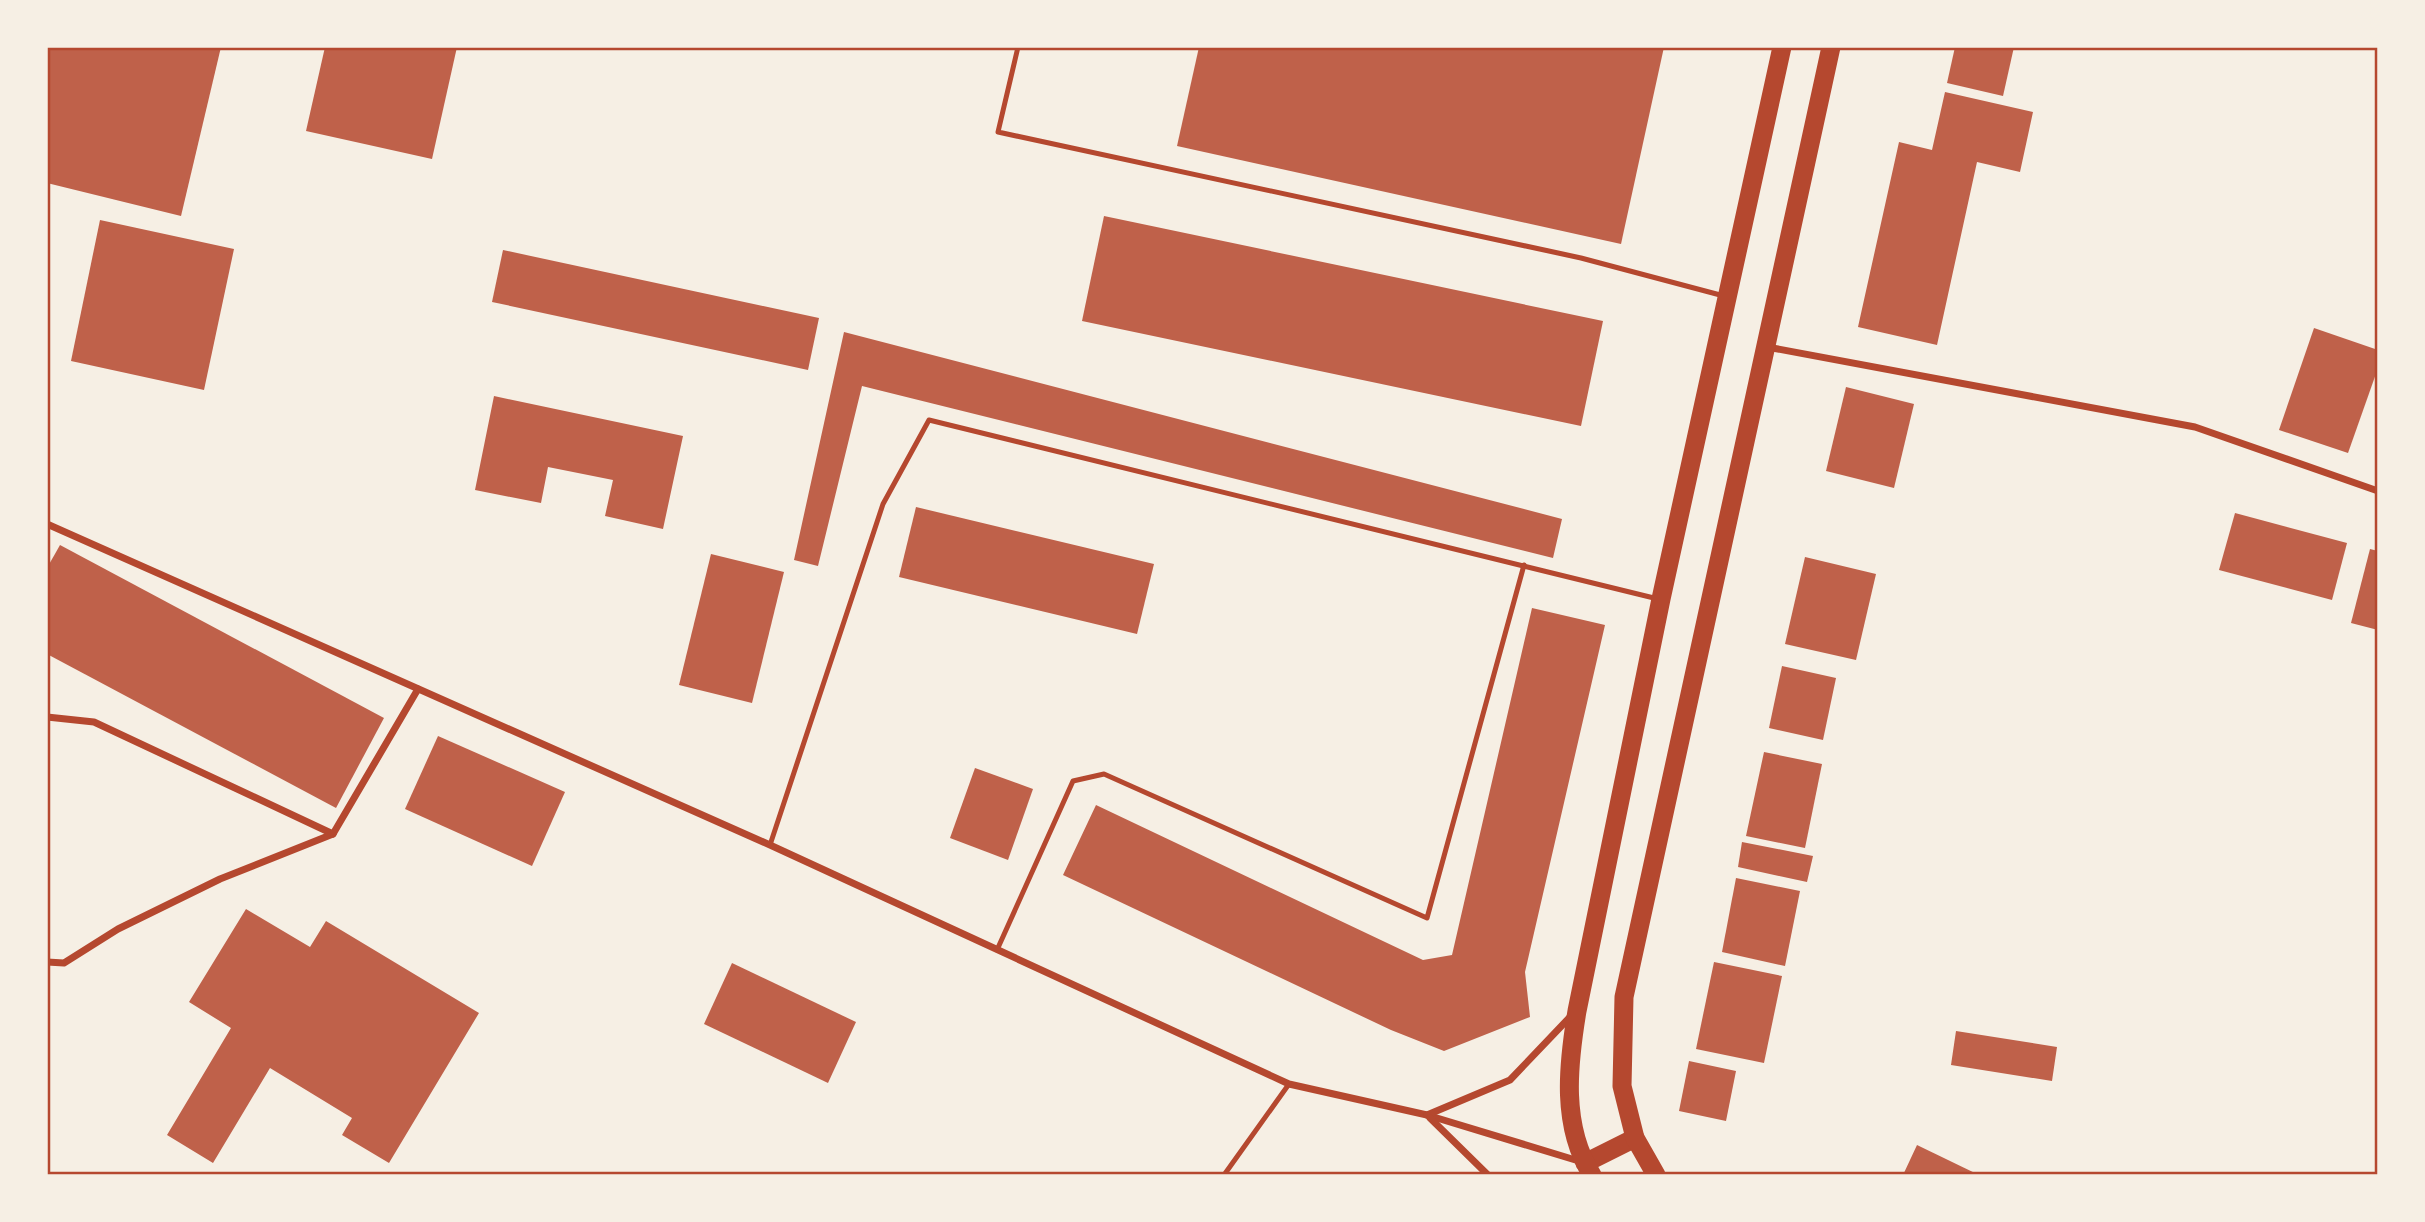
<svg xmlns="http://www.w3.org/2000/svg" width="2425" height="1222" viewBox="0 0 2425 1222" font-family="'Times New Roman',serif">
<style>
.building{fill:#bf614a}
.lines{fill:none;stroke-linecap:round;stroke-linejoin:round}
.service{stroke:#b5482f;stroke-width:5}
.minor{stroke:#b5482f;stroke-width:7}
.trunk{stroke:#b5482f;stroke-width:19}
.neatline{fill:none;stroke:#b5482f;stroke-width:2.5}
</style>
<rect width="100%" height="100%" fill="#f6efe4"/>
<g class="building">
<path d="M47 47H221L181 216 47 183Z"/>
<path d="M325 47H457L432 159 306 131Z"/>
<path d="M1199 47H1664L1621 244 1177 146Z"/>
<path d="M1955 47H2014L2003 96 1947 83Z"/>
<path d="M1945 92 2033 112 2020 172 1977 162 1937 345 1858 327 1899 142 1932 150Z"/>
<path d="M1104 216 1603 321 1581 426 1082 321Z"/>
<path d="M100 220 234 249 204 390 71 361Z"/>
<path d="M503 250 819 318 808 370 492 302Z"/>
<path d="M2314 328 2378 350V368L2348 453 2279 430Z"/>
<path d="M844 332 1562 519 1553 558 862 386 818 566 794 560Z"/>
<path d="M1846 387 1914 404 1894 488 1826 471Z"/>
<path d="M494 396 683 436 663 529 605 516 613 480 548 467 541 503 475 490Z"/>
<path d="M916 507 1154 564 1137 634 899 577Z"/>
<path d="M2235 513 2347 543 2332 600 2219 570Z"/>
<path d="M60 545 384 718 336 808 47 654V568Z"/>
<path d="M2370 549 2378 551V630L2351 623Z"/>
<path d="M711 554 784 572 752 703 679 685Z"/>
<path d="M1805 557 1876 574 1856 660 1785 644Z"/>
<path d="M1532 608 1605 625 1525 972 1530 1017 1444 1051 1391 1030 1063 875 1096 805 1423 960 1452 955Z"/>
<path d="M1782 666 1836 678 1823 740 1769 728Z"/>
<path d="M438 736 565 792 532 866 405 809Z"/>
<path d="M1764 752 1822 764 1805 848 1746 836Z"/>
<path d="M975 768 1033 789 1008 860 950 838Z"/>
<path d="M1742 842 1813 856 1807 882 1738 867Z"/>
<path d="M1736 878 1800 891 1785 966 1722 952Z"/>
<path d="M246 909 310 947 326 921 479 1013 389 1163 342 1135 352 1118 270 1068 213 1163 167 1135 231 1028 189 1002Z"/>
<path d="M1714 962 1782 976 1764 1063 1696 1049Z"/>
<path d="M732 963 856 1022 828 1083 704 1024Z"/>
<path d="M1956 1031 2057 1047 2052 1081 1951 1065Z"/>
<path d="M1689 1061 1736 1071 1726 1121 1679 1111Z"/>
<path d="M1917 1145 1979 1175H1903Z"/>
</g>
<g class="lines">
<g class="service">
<path d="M1018 47 998 132 1581 258 1724 296"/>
<path d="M770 845 883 504 929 420 1658 599"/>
<path d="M997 950 1073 781 1104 774 1427 918 1524 565"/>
<path d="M1224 1175 1289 1084"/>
</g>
<g class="minor">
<path d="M1767 347 2195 427 2378 491"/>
<path d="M47 524 770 845 1289 1084 1427 1115 1582 1162"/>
<path d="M47 717 94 722 333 834"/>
<path d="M47 962 64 963 118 929 220 879 333 834 418 689"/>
<path d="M1427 1115 1510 1080 1570 1017"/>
<path d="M1430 1118 1488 1175"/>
</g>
<g class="trunk">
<path d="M1585 1163 1635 1138"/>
<path d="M1592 1175C1561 1126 1568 1065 1577 1011L1661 599 1782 47"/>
<path d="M1656 1175 1635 1138 1622 1086 1624 997 1831 47"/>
</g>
</g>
<rect width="2425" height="1222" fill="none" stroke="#f6efe4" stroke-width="98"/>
<rect x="49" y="49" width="2327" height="1124" class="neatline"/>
</svg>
